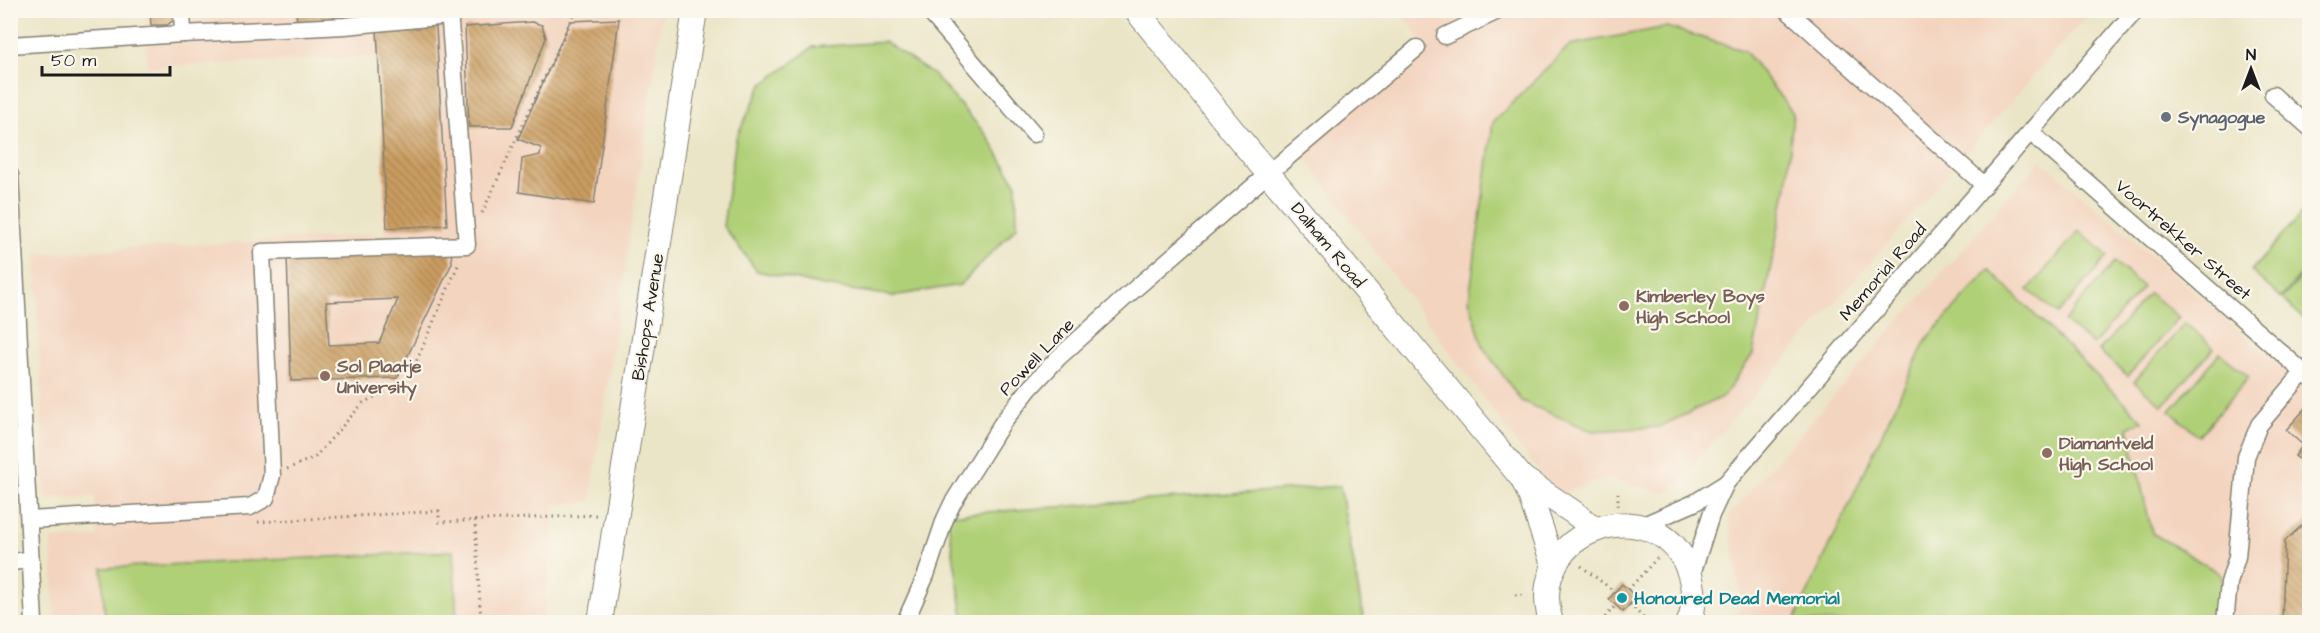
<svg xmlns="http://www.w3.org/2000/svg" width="2320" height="633" viewBox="0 0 2320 633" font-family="'Architects Daughter',sans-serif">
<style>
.built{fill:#f3d4bf}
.garden{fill:#b0d077;stroke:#66764a;stroke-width:1.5}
.building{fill:url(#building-back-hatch);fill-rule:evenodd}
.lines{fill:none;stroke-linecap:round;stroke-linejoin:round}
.minor-casing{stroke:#848072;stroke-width:19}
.highway-casing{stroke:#848072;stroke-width:26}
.path{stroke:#848072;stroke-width:3;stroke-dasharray:1.5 4.5;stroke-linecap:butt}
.minor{stroke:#fff;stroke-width:16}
.highway{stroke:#fff;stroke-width:24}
.worship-dot{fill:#6b7280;stroke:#fbf7ec;stroke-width:2}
.education-dot{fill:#8d6e63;stroke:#fbf7ec;stroke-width:2}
.culture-dot{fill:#0f9aa8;stroke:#fbf7ec;stroke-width:2}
.labels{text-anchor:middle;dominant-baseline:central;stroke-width:4.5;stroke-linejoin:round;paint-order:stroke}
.worship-label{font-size:18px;font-weight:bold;fill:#5b616d;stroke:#fbf7ec;text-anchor:start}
.street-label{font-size:18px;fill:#1c1c1c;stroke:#fbf7ec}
.education-label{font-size:18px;font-weight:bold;fill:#785e54;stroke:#fbf7ec;text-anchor:start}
.culture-label{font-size:18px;font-weight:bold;fill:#0d838f;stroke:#fbf7ec;text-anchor:start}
</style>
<defs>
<pattern id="building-back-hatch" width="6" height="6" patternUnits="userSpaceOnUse" patternTransform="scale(1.5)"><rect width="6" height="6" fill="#ca9d61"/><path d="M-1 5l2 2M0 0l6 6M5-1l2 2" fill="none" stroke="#a37f4f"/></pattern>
</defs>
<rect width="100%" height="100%" fill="#fbf7ec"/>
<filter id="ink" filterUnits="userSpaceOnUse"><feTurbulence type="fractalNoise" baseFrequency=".0167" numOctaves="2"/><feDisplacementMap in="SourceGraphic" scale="12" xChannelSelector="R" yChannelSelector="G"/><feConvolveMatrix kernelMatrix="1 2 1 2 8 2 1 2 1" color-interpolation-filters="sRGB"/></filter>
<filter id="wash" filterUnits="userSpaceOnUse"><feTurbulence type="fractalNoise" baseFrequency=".008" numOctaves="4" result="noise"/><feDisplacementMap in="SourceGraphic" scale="24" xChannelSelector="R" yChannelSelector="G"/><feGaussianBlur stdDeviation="1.35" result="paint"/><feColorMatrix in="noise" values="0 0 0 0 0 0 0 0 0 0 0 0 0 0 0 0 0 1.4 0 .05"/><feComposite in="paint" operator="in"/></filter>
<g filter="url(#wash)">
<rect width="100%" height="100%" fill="#ebe5c7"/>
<g class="built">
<path d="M145 11H663L590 502 555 504 543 622H55L51 539 97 537 95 497 45 498 36 254 384 234 380 56 147 67Z"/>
<path d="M1398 11H2091L1668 493 1606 479 1556 495 1301 152 1428 46Z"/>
<path d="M2041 160 2309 391V622H1736L1741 602 1729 515Z"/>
</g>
<g class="garden">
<path d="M1667 27 1745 51 1793 113 1787 186 1753 354 1724 396 1659 427 1592 431 1521 401 1483 347 1469 300 1493 122 1570 45Z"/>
<path d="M885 42 935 76 988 137 1016 184 1017 227 960 285 893 296 824 286 757 271 723 226 736 138 762 85 813 47Z"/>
<path d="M2309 205V265L2281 298 2251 271Z"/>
<path d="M2079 231 2108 256 2058 314 2028 290Z"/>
<path d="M2115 262 2143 287 2093 345 2064 321Z"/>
<path d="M2309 268V323L2282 299Z"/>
<path d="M1989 270 2143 421 2128 427 2152 533 2221 574 2223 590 2219 622H1794L1926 340Z"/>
<path d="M2149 293 2179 317 2128 376 2099 351Z"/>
<path d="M2185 323 2214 348 2163 406 2134 382Z"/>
<path d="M2220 353 2249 377 2199 436 2170 411Z"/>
<path d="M1340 486 1364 622H964L947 515Z"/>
<path d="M453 551 457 622H105L102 568Z"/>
</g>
<g id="blocks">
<g class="building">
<path d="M150 10H179L175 19 167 25H151Z"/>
<path d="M296 10H433L297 23Z"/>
<path d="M619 19 594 204 519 192 522 159 540 155 541 148 518 139 570 21Z"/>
<path d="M532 22 542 25 546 38 512 127H469L465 27Z"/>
<path d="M436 26 447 225 387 228 377 29Z"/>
<path d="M451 249 452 263 397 378 291 381 287 255ZM398 299 379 343 329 345 326 302Z"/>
<path d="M2306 408 2310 411V463L2308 466 2295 456 2303 445 2286 430Z"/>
<path d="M2310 518V622H2282L2285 541Z"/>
<path d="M1622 584 1636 597 1623 612 1609 599Z"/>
</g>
</g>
</g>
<g filter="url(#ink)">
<use href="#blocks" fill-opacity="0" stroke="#848072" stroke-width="1.5"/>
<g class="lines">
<g class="minor-casing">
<g id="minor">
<path d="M182 10 183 34 345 26 449 16"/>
<path d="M928 10 1034 134"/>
<path d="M1787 10 1984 185"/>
<path d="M1445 36 1500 10"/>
<path d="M10 45 183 34"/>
<path d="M2273 95 2310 128"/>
<path d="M2030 132 2310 378"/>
<path d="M10 175 34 622"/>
<path d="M29 520 250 507 266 498 272 475 262 252 467 245 449 10"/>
<path d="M1639 527 1694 503 1726 483"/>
<path d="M10 562 31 560"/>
<path d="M1691 577 1711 515 1726 483 2136 10"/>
<path d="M905 622 926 575 945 519 952 504 1003 422 1030 388 1058 358 1129 294 1269 173 1417 48"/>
<path d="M2225 622 2229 583 2237 557 2246 457 2259 425 2303 373"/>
</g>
</g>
<g class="highway-casing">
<g id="highway">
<path d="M1136 10 1232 130 1522 478 1530 495 1554 567"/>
<path d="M1522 478 1573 512 1595 529"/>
<path d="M600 622 695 10"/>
<path d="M1551 622C1523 529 1655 486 1688 569 1694 586 1696 605 1689 622"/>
</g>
</g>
<g class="path">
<path d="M466 15 547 10"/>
<path d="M482 213 576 10"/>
<path d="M287 469 315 457 363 403 409 378 459 263"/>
<path d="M1618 506V493"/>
<path d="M475 520 481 622"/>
<path d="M258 522 439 511V522L597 515"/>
<path d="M1581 566 1615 592"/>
<path d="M1628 590 1657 558"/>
<path d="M1515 595 1527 596"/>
<path d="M1630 604 1647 622"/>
<path d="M1601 622 1616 605"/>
</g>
<use href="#minor" class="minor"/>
<use href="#highway" class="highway"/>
</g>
</g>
<circle class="worship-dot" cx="2166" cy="117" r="6"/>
<g class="education-dot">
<circle cx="1624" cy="306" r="6"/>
<circle cx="325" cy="376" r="6"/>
<circle cx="2047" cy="453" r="6"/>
</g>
<circle class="culture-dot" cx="1622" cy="598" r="6"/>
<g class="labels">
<g class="worship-label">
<text x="2178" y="117">Synagogue</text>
</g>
<g class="street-label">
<text transform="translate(2183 240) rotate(41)">Voortrekker Street</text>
<text transform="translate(1328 245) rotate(50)">Dalham Road</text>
<text transform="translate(1883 272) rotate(-49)">Memorial Road</text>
<text transform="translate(648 317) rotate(-81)">Bishops Avenue</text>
<text transform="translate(1037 357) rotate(-46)">Powell Lane</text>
</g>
<g class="education-label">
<text x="1636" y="296">Kimberley Boys<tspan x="1636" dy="21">High School</tspan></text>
<text x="337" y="366">Sol Plaatje<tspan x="337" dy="21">University</tspan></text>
<text x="2059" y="443">Diamantveld<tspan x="2059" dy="21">High School</tspan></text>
</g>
<g class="culture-label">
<text x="1634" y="598">Honoured Dead Memorial</text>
</g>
</g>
<rect width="2320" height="633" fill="none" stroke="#fbf7ec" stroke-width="36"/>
<g transform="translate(2251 69)" stroke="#fbf7ec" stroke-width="4.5" paint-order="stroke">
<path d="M0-4.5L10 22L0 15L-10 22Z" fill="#1c1c1c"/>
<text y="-9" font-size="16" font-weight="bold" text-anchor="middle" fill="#1c1c1c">N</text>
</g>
<path d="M42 66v9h128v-9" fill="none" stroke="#1c1c1c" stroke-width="3"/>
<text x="51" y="66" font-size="18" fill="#1c1c1c" stroke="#fbf7ec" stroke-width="4.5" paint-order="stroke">50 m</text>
</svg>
